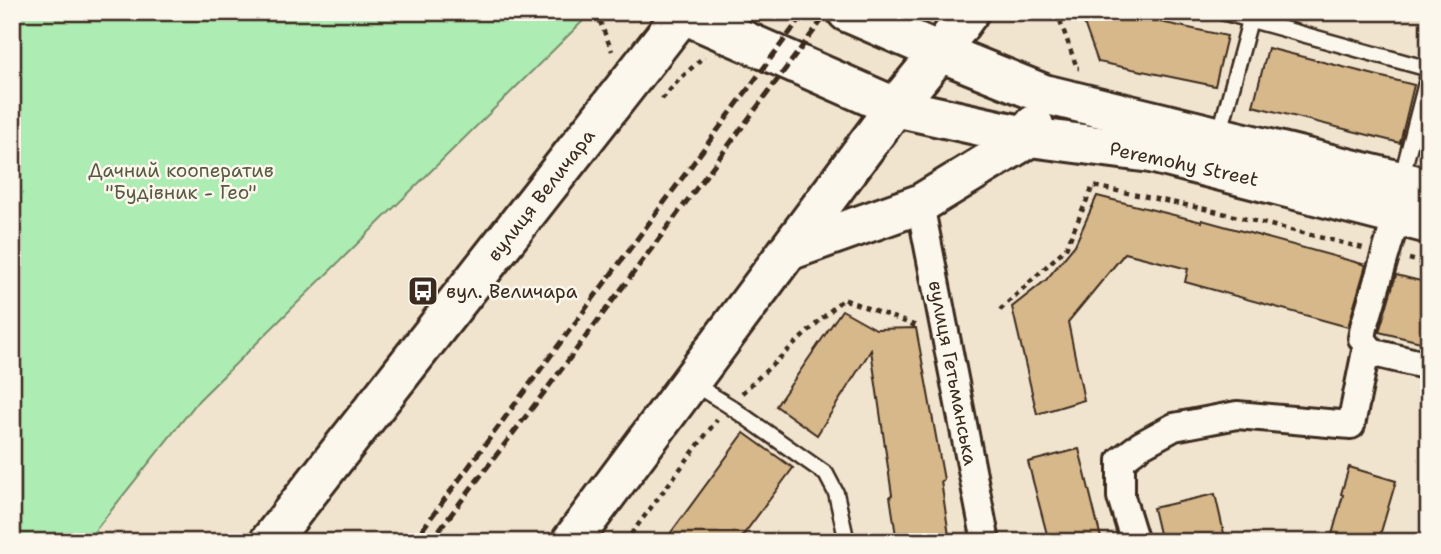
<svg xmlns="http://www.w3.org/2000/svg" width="1441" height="554" viewBox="0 0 1441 554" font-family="'Shantell Sans',sans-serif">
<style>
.green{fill:#adecb3;stroke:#748b68;stroke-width:2}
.building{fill:#d7b88b;stroke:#3b2a1e;stroke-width:2}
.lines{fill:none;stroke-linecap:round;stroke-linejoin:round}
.lane-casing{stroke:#3b2a1e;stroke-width:19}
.street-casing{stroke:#3b2a1e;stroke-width:32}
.secondary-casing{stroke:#3b2a1e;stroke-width:44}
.primary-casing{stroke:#3b2a1e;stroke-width:44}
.path{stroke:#3b2a1e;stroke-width:4.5;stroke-dasharray:5 5;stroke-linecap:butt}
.lane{stroke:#fbf7ec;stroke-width:14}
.street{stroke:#fbf7ec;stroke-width:26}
.secondary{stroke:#fbf7ec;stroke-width:38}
.primary{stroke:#fbf7ec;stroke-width:38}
.rail{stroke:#3b2a1e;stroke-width:5;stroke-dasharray:10 5;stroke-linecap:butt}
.labels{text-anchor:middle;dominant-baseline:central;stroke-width:5;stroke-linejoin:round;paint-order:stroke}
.street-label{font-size:19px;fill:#3b2a1e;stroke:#fbf7ec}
.park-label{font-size:19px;fill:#585a43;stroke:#fbf7ec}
.poi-label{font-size:19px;fill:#3b2a1e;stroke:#fbf7ec;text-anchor:start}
</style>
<rect width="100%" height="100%" fill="#f0e4cf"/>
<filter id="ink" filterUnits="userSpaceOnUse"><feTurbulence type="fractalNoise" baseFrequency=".0143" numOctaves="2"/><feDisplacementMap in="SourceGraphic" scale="14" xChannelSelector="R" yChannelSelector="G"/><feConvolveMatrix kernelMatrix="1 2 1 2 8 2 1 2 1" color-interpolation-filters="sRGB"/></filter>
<g filter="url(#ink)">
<path class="green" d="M12 12H592L199 400 86 542H12Z"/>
<g class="building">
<path d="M1080 12H1130L1131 16 1227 36 1215 86 1098 62Z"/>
<path d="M1268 48 1414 85 1400 143 1253 106Z"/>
<path d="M1097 196 1202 222V220L1366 265 1348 327 1185 282 1188 269 1125 253 1068 322 1084 400 1037 414 1012 307 1046 280 1075 245Z"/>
<path d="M1396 275 1429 283V344L1379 332Z"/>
<path d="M842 310 876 329 916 328 944 480 941 481 950 542H897L890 496 892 495 871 350 817 435 776 406Z"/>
<path d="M744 433 793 468 738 542H664Z"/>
<path d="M1079 449 1102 542H1049L1028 462Z"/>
<path d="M1349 467 1396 481 1378 542H1330L1343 495 1341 494Z"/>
<path d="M1215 494 1226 542H1161L1153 508Z"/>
</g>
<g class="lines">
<g class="lane-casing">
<g id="lane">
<path d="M1222 12 1429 69"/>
<path d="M1219 136 1250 20"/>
<path d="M1401 180 1429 71"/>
<path d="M692 383 728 405 826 474 836 493 847 542"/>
</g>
</g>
<g class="street-casing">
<g id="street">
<path d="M920 204 986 542"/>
<path d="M1397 215 1364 327 1362 338 1367 346 1374 353 1429 366"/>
<path d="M1135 542 1121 497V460L1141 445 1174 427 1237 415 1351 425 1367 346"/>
</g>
</g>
<g class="secondary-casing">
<g id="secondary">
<path d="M969 12 940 52 1044 94 1429 188"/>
<path d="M895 107 1030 137 1151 153 1429 224"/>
<path d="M788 251 920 204 1030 137 1034 125"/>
</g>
</g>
<g class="primary-casing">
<g id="primary">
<path d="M679 12 895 107"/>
<path d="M269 542 684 12"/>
<path d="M571 542 895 107 940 52 847 12"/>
</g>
</g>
<g class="path">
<path d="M596 12 612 51"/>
<path d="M1057 12 1077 68H1079"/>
<path d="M662 99 677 82 704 56"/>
<path d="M1409 259 1429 264"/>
<path d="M1000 310 1066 248 1093 186 1210 210 1363 248"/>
<path d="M742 393 843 299 919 327"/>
<path d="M625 542 717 420"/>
</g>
<use href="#lane" class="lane"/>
<use href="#street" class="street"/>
<use href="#secondary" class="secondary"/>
<use href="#primary" class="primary"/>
<g class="rail">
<path d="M413 542 805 12"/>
<path d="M430 542 546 390 828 12"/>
</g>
</g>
</g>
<defs>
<g id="bus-square" transform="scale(1.575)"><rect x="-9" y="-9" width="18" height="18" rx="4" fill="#3b2a1e" stroke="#fbf7ec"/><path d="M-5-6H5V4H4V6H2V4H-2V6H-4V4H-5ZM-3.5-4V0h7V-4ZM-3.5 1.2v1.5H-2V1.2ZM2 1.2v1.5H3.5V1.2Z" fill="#fff"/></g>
</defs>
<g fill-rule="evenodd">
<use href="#bus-square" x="423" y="291"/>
</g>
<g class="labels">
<g class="street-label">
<text transform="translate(1184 164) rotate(12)">Peremohy Street</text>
<text transform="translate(541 195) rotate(-52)">вулиця Величара</text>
<text transform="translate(953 373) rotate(79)">вулиця Гетьманська</text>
</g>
<g class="park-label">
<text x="181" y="170">Дачний кооператив<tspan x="181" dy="22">"Будівник - Гео"</tspan></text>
</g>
<g class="poi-label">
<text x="446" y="291">вул. Величара</text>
</g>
</g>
<rect width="1441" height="554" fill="none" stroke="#fbf7ec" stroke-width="42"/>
<rect x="21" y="21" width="1399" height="512" fill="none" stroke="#3b2a1e" stroke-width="2.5" filter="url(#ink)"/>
</svg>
